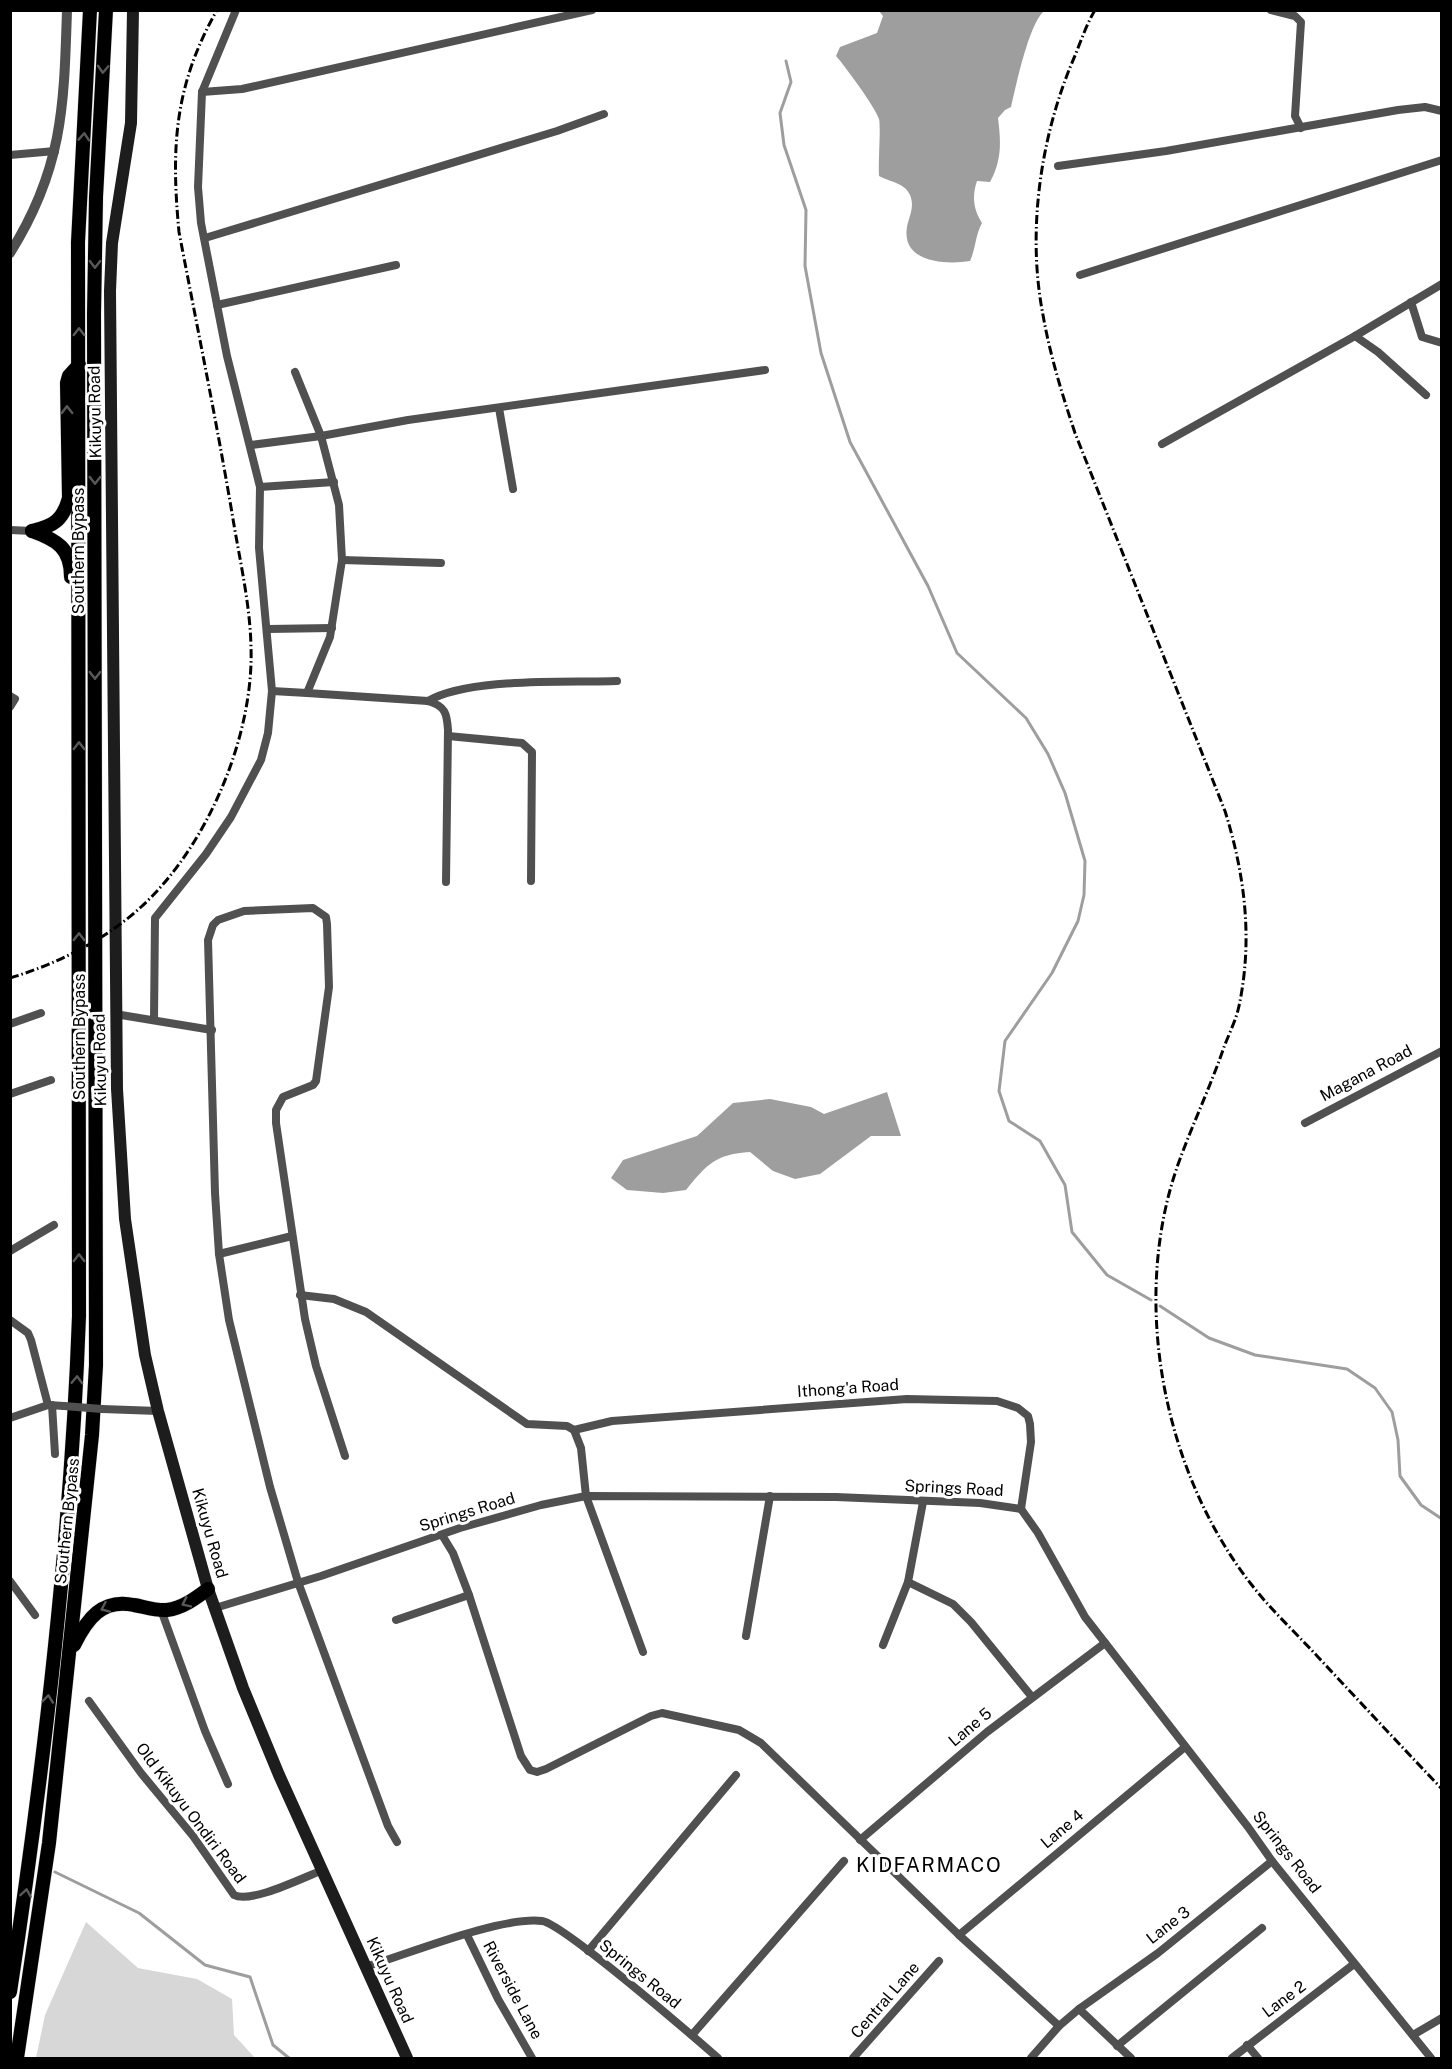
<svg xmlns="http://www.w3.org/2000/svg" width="1452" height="2069" viewBox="0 0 1452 2069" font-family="'Public Sans',sans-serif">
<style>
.green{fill:#d7d7d7}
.water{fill:#9e9e9e}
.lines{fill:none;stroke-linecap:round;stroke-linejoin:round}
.stream{stroke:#9e9e9e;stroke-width:3}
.trunk-casing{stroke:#dbdbdb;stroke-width:15}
.minor{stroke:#505050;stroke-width:8}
.tertiary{stroke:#505050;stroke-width:10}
.secondary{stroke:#1d1d1d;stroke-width:12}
.trunk{stroke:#000;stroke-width:14}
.rail{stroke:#000;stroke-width:3;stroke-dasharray:9 3 1.5 3;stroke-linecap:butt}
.minor-bridge{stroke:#505050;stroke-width:8}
.oneway{stroke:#595959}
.labels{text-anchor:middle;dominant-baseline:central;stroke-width:6;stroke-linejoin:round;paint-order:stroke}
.street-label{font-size:16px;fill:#000;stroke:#fff}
.quarter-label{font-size:20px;letter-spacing:1.5px;fill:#000;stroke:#fff}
</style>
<rect width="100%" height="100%" fill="#fff"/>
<path class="green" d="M86 1922 138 1968 197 1979 232 1999 234 2035 255 2058H36L45 2015Z"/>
<g class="water">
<path d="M879 11H1044C1029 24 1016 85 1011 107L1005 110 998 118C1001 142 1002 160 990 182L977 181C972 196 973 209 982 223 975 236 976 248 970 261 947 265 901 263 907 227 909 216 915 207 910 195 905 183 890 182 879 176 878 162 881 128 879 119 875 107 845 66 836 56L840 47 877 33 883 16Z"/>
<path d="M887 1092 901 1136H871L820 1174 795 1179 773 1171 750 1152C716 1154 707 1164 686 1190L663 1193 627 1190 611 1178 623 1160 697 1136 733 1103 770 1099 811 1107 824 1114Z"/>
</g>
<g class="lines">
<g class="stream">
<path d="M786 61 791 82 780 113 784 145 806 210 805 266 821 353 850 442 928 586 957 653 1026 718 1048 754 1065 793 1085 861 1084 895 1078 921 1052 973 1005 1041 999 1091 1009 1121 1040 1141 1065 1185 1072 1232 1107 1275 1151 1300"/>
<path d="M1160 1306 1209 1338 1255 1355 1347 1369 1375 1388 1392 1412 1398 1440 1400 1476 1421 1505 1442 1519"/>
<path d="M55 1872 139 1913 205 1965 250 1977 273 2045 289 2058"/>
</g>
<g class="trunk-casing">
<g id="trunk">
<path d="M32 531C54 526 63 520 69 498L67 383 69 376 79 365"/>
<path d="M32 531C57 540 71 548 71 577"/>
<path d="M74 1645C87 1619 102 1598 134 1605 145 1607 156 1611 167 1610 183 1608 196 1598 208 1589"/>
<path d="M10 1992C44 1769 71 1542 79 1316L78 242 90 10"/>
<path d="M17 2058 49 1843 92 1435 96 1365 94 314 96 197 106 10"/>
</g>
</g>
<g class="minor">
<path d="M1271 10 1295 16 1301 22 1295 116 1301 128"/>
<path d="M202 92 242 89 592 10"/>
<path d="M10 155 55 151"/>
<path d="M1058 166 1166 151 1398 110 1425 107 1442 111"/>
<path d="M205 238 557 131 604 114"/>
<path d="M1080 275 1442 160"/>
<path d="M1411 302 1422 337 1442 343"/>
<path d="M217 305 396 265"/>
<path d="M1355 336 1378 352 1426 395"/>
<path d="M499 408 513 489"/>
<path d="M1162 444 1355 336 1442 284"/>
<path d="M251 445 321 436 295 372"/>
<path d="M260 487 334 482"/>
<path d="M10 530 32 531"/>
<path d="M342 560 441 563"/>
<path d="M268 629 332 628"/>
<path d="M272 691 307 693 330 637 342 560 339 505 321 436 408 420 765 370"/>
<path d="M307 693 428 701C445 706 447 713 448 730L446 882"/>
<path d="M10 696 15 699 10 707"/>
<path d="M428 701C470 677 566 683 617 681"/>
<path d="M448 736 522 743 532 752 531 881"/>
<path d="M115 1014 212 1030"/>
<path d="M154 1020 155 918 206 854 231 817 261 760 268 733 272 691 259 548 260 487 227 356 201 223 198 187 202 92 236 10"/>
<path d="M10 1024 41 1013"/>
<path d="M10 1094 51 1080"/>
<path d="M1305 1123 1442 1051"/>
<path d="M10 1251 54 1225"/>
<path d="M219 1254 292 1236"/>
<path d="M300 1295 334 1299 366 1312 527 1424 567 1426 574 1430 581 1448 586 1496 643 1652"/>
<path d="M10 1320 28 1333 31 1340 48 1405"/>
<path d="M52 1405 55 1454"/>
<path d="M102 1409 158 1411"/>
<path d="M10 1418 48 1405 64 1406"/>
<path d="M574 1430 612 1421 907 1399 997 1401 1018 1408 1028 1416 1030 1424 1031 1442 1021 1509"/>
<path d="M345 1456 316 1366 305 1319 276 1123V1110L283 1097 313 1085 316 1081 329 987 327 924 326 917 313 908 244 911 218 920 213 925 208 940 215 1193 219 1254 229 1320 270 1487 298 1582 388 1826 397 1842"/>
<path d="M923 1502 908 1582 953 1604 971 1622 1032 1697"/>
<path d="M442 1535 453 1553 469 1595 521 1756 530 1770 537 1772 546 1769 651 1716 662 1713 739 1730 761 1743 959 1935 1059 2026 1079 2009 1131 2058"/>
<path d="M10 1581 35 1615"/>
<path d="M215 1608 321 1576 460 1528 541 1505 586 1496 836 1497 980 1503 1021 1509 1038 1533 1085 1617 1248 1827 1272 1861 1431 2058"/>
<path d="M161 1610 205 1731 228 1784"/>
<path d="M396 1620 469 1595"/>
<path d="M746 1636 770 1496"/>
<path d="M883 1645 908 1582"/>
<path d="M89 1701 141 1773 193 1836 234 1895C251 1904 304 1877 323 1870"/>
<path d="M860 1840 987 1732 1105 1643"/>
<path d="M467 1935 498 1999 532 2058"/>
<path d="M959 1935 1185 1747"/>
<path d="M588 1951 736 1775"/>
<path d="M365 1967C408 1954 501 1916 542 1921 562 1923 694 2037 718 2058"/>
<path d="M1079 2009 1158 1953 1272 1861"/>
<path d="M692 2035 844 1861"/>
<path d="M1413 2035 1442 2018"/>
<path d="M1247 2045 1258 2058"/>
<path d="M1117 2046 1262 1928"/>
<path d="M853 2058 939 1961"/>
<path d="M1031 2058 1059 2026"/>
<path d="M1232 2058 1354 1964"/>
</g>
<path class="tertiary" d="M10 253C63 169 64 106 67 10"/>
<path class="secondary" d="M133 10 131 123 112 243 110 291 117 1089 125 1219 145 1355 158 1411 208 1589 243 1688 279 1775 407 2058"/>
<use href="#trunk" class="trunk"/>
<g class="rail">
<path d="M1095 10C1085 27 1079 47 1071 65 1040 141 1027 233 1043 315 1050 355 1062 394 1075 433L1225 811C1245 875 1253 940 1239 1006 1236 1020 1229 1034 1224 1047 1211 1085 1194 1121 1180 1159 1129 1296 1162 1470 1251 1584 1271 1610 1296 1633 1318 1657 1359 1701 1400 1745 1442 1789"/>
<path d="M10 978C57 964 105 940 141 907 207 847 254 736 251 647 250 602 239 557 232 513 216 419 197 326 179 232 171 148 174 86 217 10"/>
</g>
<path class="minor-bridge" d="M64 1406 102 1409"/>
</g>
<defs><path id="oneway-chevron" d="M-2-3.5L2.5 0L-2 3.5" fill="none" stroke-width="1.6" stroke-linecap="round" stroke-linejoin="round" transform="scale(1.5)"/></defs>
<g class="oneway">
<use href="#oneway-chevron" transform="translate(103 69) rotate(93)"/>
<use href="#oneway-chevron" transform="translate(84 137) rotate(-86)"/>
<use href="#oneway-chevron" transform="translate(95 264) rotate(91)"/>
<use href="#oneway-chevron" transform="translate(79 332) rotate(-90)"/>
<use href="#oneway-chevron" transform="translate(67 410) rotate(-91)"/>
<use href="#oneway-chevron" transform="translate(95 480) rotate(90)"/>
<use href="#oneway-chevron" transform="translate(95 675) rotate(90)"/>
<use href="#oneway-chevron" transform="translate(79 746) rotate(-90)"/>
<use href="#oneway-chevron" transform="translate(79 937) rotate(-90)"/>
<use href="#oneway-chevron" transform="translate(79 1258) rotate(-90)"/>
<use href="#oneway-chevron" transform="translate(77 1380) rotate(-88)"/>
<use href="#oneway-chevron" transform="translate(186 1603) rotate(154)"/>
<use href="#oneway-chevron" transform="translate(105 1608) rotate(156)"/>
<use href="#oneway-chevron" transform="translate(48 1699) rotate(-84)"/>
<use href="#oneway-chevron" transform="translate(26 1893) rotate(-81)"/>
</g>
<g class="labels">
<g class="street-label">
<text transform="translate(95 412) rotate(-91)">Kikuyu Road</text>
<text transform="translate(78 551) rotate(-90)">Southern Bypass</text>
<text transform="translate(79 1037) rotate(-90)">Southern Bypass</text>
<text transform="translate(100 1060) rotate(-91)">Kikuyu Road</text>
<text transform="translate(1366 1073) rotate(-28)">Magana Road</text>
<text transform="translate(848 1388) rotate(-4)">Ithong'a Road</text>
<text transform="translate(954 1488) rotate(3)">Springs Road</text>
<text transform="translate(467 1512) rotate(-17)">Springs Road</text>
<text transform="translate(67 1521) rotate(-84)">Southern Bypass</text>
<text transform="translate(210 1533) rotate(74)">Kikuyu Road</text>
<text transform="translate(970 1727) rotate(-40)">Lane 5</text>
<text transform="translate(191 1813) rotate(53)">Old Kikuyu Ondiri Road</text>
<text transform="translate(1062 1829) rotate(-40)">Lane 4</text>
<text transform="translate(1287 1852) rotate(52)">Springs Road</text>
<text transform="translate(1168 1925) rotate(-38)">Lane 3</text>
<text transform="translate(640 1974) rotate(39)">Springs Road</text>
<text transform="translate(390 1980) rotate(66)">Kikuyu Road</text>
<text transform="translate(513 1990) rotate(62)">Riverside Lane</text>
<text transform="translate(1284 1999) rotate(-37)">Lane 2</text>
<text transform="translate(885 2000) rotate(-49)">Central Lane</text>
</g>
<g class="quarter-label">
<text x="929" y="1865">KIDFARMACO</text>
</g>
</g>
<rect width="1452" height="2069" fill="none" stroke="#000000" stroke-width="24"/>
</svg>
